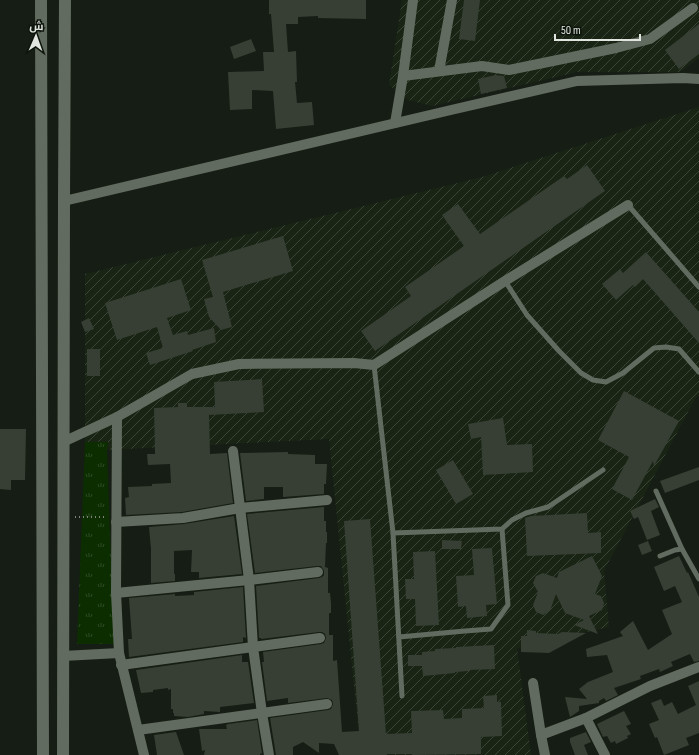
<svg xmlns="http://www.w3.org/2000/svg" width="699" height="755" viewBox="0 0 699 755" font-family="'Sofia Sans Condensed',Cairo,sans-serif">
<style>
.industrial{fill:url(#industrial-furrows)}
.grass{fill:url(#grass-tufts)}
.building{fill:#373f34}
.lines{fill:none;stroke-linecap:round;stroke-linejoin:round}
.path{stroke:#7e847d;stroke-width:2;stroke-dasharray:1 3;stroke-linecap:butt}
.lane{stroke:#626b5f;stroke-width:5}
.street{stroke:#626b5f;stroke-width:10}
.secondary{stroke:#626b5f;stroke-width:12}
</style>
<defs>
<pattern id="industrial-furrows" width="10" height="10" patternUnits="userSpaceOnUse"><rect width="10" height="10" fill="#192415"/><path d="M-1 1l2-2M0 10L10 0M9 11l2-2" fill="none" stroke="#3a4437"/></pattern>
<pattern id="grass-tufts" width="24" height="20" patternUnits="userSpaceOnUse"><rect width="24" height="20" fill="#0b2d00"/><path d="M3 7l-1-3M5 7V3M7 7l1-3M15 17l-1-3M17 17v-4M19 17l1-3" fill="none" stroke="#2e4b25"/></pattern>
</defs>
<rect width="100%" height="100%" fill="#161d14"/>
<g class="industrial">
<path d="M402 0H699V58L680 72H577L432 106 408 100 389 85Z"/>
<path d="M699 107V396L697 395 604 571 609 627 517 648 531 755H485L480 754 472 755H361L329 439 107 450V442H85V274L482 177Z"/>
</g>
<path class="grass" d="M85 442H108L107 450 114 644H77Z"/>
<g class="building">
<path d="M269 0H366V19L318 18V16L298 17V24H286L288 52 296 51 297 82H295L297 103 312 102 314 125 276 129 273 91 252 90V109L230 110 228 72 264 71 263 52H274L271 14H269Z"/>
<path d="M464 0H480L475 41 459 39Z"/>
<path d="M699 24V54L679 69 665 50Z"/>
<path d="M251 39 256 51 234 59 230 47Z"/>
<path d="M496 75 504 76 507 88 481 94 478 79Z"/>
<path d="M587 165 605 191 375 351 361 331 411 296 405 287 464 246 442 215 458 204 480 234 564 176 567 179Z"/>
<path d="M283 236 293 271 223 292 232 327 221 330 209 317 204 299 213 297 202 260Z"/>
<path d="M646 252 699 312V343L643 279 635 287 633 285 616 300 602 284 620 269 623 273Z"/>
<path d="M181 279 191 310 167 318 173 335 187 331 188 335 214 328 216 342 192 350 193 351 150 365 146 353 163 348 157 327 117 340 105 303Z"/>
<path d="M89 318 94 329 85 332 81 322Z"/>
<rect x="87" y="349" width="13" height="27"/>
<path d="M262 379 264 412 209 415 210 454 227 453 233 503 182 512 126 515 125 498 129 497 128 487 152 486V484L171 483 170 464 148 465 147 454H155L154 408 178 407V403H187V407H215L214 382Z"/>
<path d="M624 391 679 421 654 466 653 461 632 500 612 489 629 457 598 440Z"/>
<path d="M503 418 507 445 532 444 533 472 483 475 481 437 471 439 468 424Z"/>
<path d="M0 429H26L25 480H11V490L0 489Z"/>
<path d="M288 452V454L315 455V464H327L326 484H324V494L283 497V487H264V499L246 501 240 453Z"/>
<path d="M453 460 473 494 456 504 436 470Z"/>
<path d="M699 467V480L665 493 660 481Z"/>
<path d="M655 499 659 507 651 511 660 535 647 540 638 517 634 519 630 511Z"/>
<path d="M324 507V521H326V532H327V543H326L325 567 328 568V593H330L331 603V613H329V635H333V661L337 660 342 732 359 731 344 521 370 519 386 734 412 733 411 711 443 710 444 719 462 718V709L484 708 483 696 497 695V702H501L502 736 481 737V754L412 755V754H387V755H339L334 744 319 743V753L303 742 293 747V755H276L270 718 328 710 331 709 333 704 332 700 327 698 288 703V698L267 701 262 662H264L263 652 321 644 324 643 326 638 325 634 322 632H319L261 639V638H259L256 586 319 578 322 577 324 575V571L321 566H317L255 573 247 514Z"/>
<path d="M587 513 588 533 601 532V553L527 556 525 518 531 516Z"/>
<path d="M234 516 242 574 199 578V572H191L192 550 174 551V574H175V581L151 583V549L149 527 184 524Z"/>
<path d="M442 540 462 541 461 549H442Z"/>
<path d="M648 541 652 551 642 555 638 545Z"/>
<path d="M492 548 497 604 486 605 487 616 467 618 466 606 458 607 456 576 474 575 472 549Z"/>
<path d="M435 551 439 625 416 626 415 599H406L405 579H414L413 552Z"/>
<path d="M592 556 602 576 595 594 601 596 604 603 602 610 589 616 598 634 574 625 584 620 565 613 556 594 550 611 543 615 536 612 533 605 538 592 533 583 536 576 543 573 557 578 559 572Z"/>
<path d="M679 556 687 573 688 572 699 597V661L694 662 690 654 671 662 673 666 660 672 659 669 640 676 641 679 614 688 618 695 606 701 604 698 599 701V703L579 706V711L570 717 565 697 587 699 579 689 588 682 613 672 607 655 587 657 586 649 623 636 620 632 633 621 648 650 672 634 662 610 682 602 675 586 664 591 654 567Z"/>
<path d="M243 587 246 638 243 637V642L129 657 128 639H132L129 598 175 594V596L194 595V592Z"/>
<path d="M527 630 536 631V633L558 634 562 632 586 633 549 653 521 652V636H527Z"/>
<path d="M494 645 495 669 469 670V671L455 672V673L423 676 422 666H408V655H422V652L435 651V649L456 648V647Z"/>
<path d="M242 655V662H248L254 703 220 707V712L204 711V714L188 717 174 716V713H173V709H171V689L168 690V688L153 690V692L141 693 136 670Z"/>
<path d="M699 681V733L686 738 689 745 664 755 657 737 655 738 649 724 659 720 651 703 661 699 664 706 672 702 678 714 696 705 688 686Z"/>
<path d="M624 711 631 724 626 726 631 734 627 736 628 738 616 744 615 741 611 743 607 736 603 737 597 724Z"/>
<path d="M257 720 262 753 260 754V755H204L205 750 202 751 199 729H227L226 725 228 724Z"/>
<path d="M176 732 184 755H157L154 735Z"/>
<path d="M586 732 591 742 584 745 588 755H575L570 742V738Z"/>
</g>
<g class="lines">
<path class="path" d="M75 517H107"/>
<g class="lane">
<path d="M628 205 699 287"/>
<path d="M505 281 527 315 559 351 581 373 593 380 606 382 623 373 654 348 666 347 679 349 699 372"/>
<path d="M374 365 393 533 402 696"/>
<path d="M656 491 682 549"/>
<path d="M393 533 502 529 512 520 526 513 548 507 603 470"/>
<path d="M660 556 675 550 682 549 699 579"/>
<path d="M399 637 465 631 491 629 508 605 502 529"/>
</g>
<g class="street">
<path d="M439 71 452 0"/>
<path d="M403 76 482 66 509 70 616 48 650 39 693 8"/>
<path d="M395 123 403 76 413 0"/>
<path d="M64 201 451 110 577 81 683 78 699 79"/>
<path d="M63 442 117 417"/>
<path d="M233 451 249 580 253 647 262 713 269 755"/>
<path d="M116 522 183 518 240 508 327 500"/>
<path d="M116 593 249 580 318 572"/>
<path d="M119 653 116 593 117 417 192 374 239 364 354 363 374 365 505 281 628 205"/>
<path d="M63 656 119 653 144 755"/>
<path d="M121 665 253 647 320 638"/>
<path d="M533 683 541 735"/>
<path d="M586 718 605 755"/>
<path d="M138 730 327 704"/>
<path d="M545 755 541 735 586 718 650 686 699 667"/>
</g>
<g class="secondary">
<path d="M41 0 43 755"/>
<path d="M63 755 64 201 65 0"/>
</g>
</g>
<g transform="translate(36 36) rotate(2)" stroke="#0d140b" stroke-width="3" paint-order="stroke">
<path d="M0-3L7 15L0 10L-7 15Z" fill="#e0e5df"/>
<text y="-6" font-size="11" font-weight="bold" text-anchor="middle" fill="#e0e5df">ش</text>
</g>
<path d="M555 34v6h85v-6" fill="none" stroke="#e0e5df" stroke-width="2"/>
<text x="561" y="34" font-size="12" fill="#e0e5df" stroke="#0d140b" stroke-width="3" paint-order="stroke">50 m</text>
</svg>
